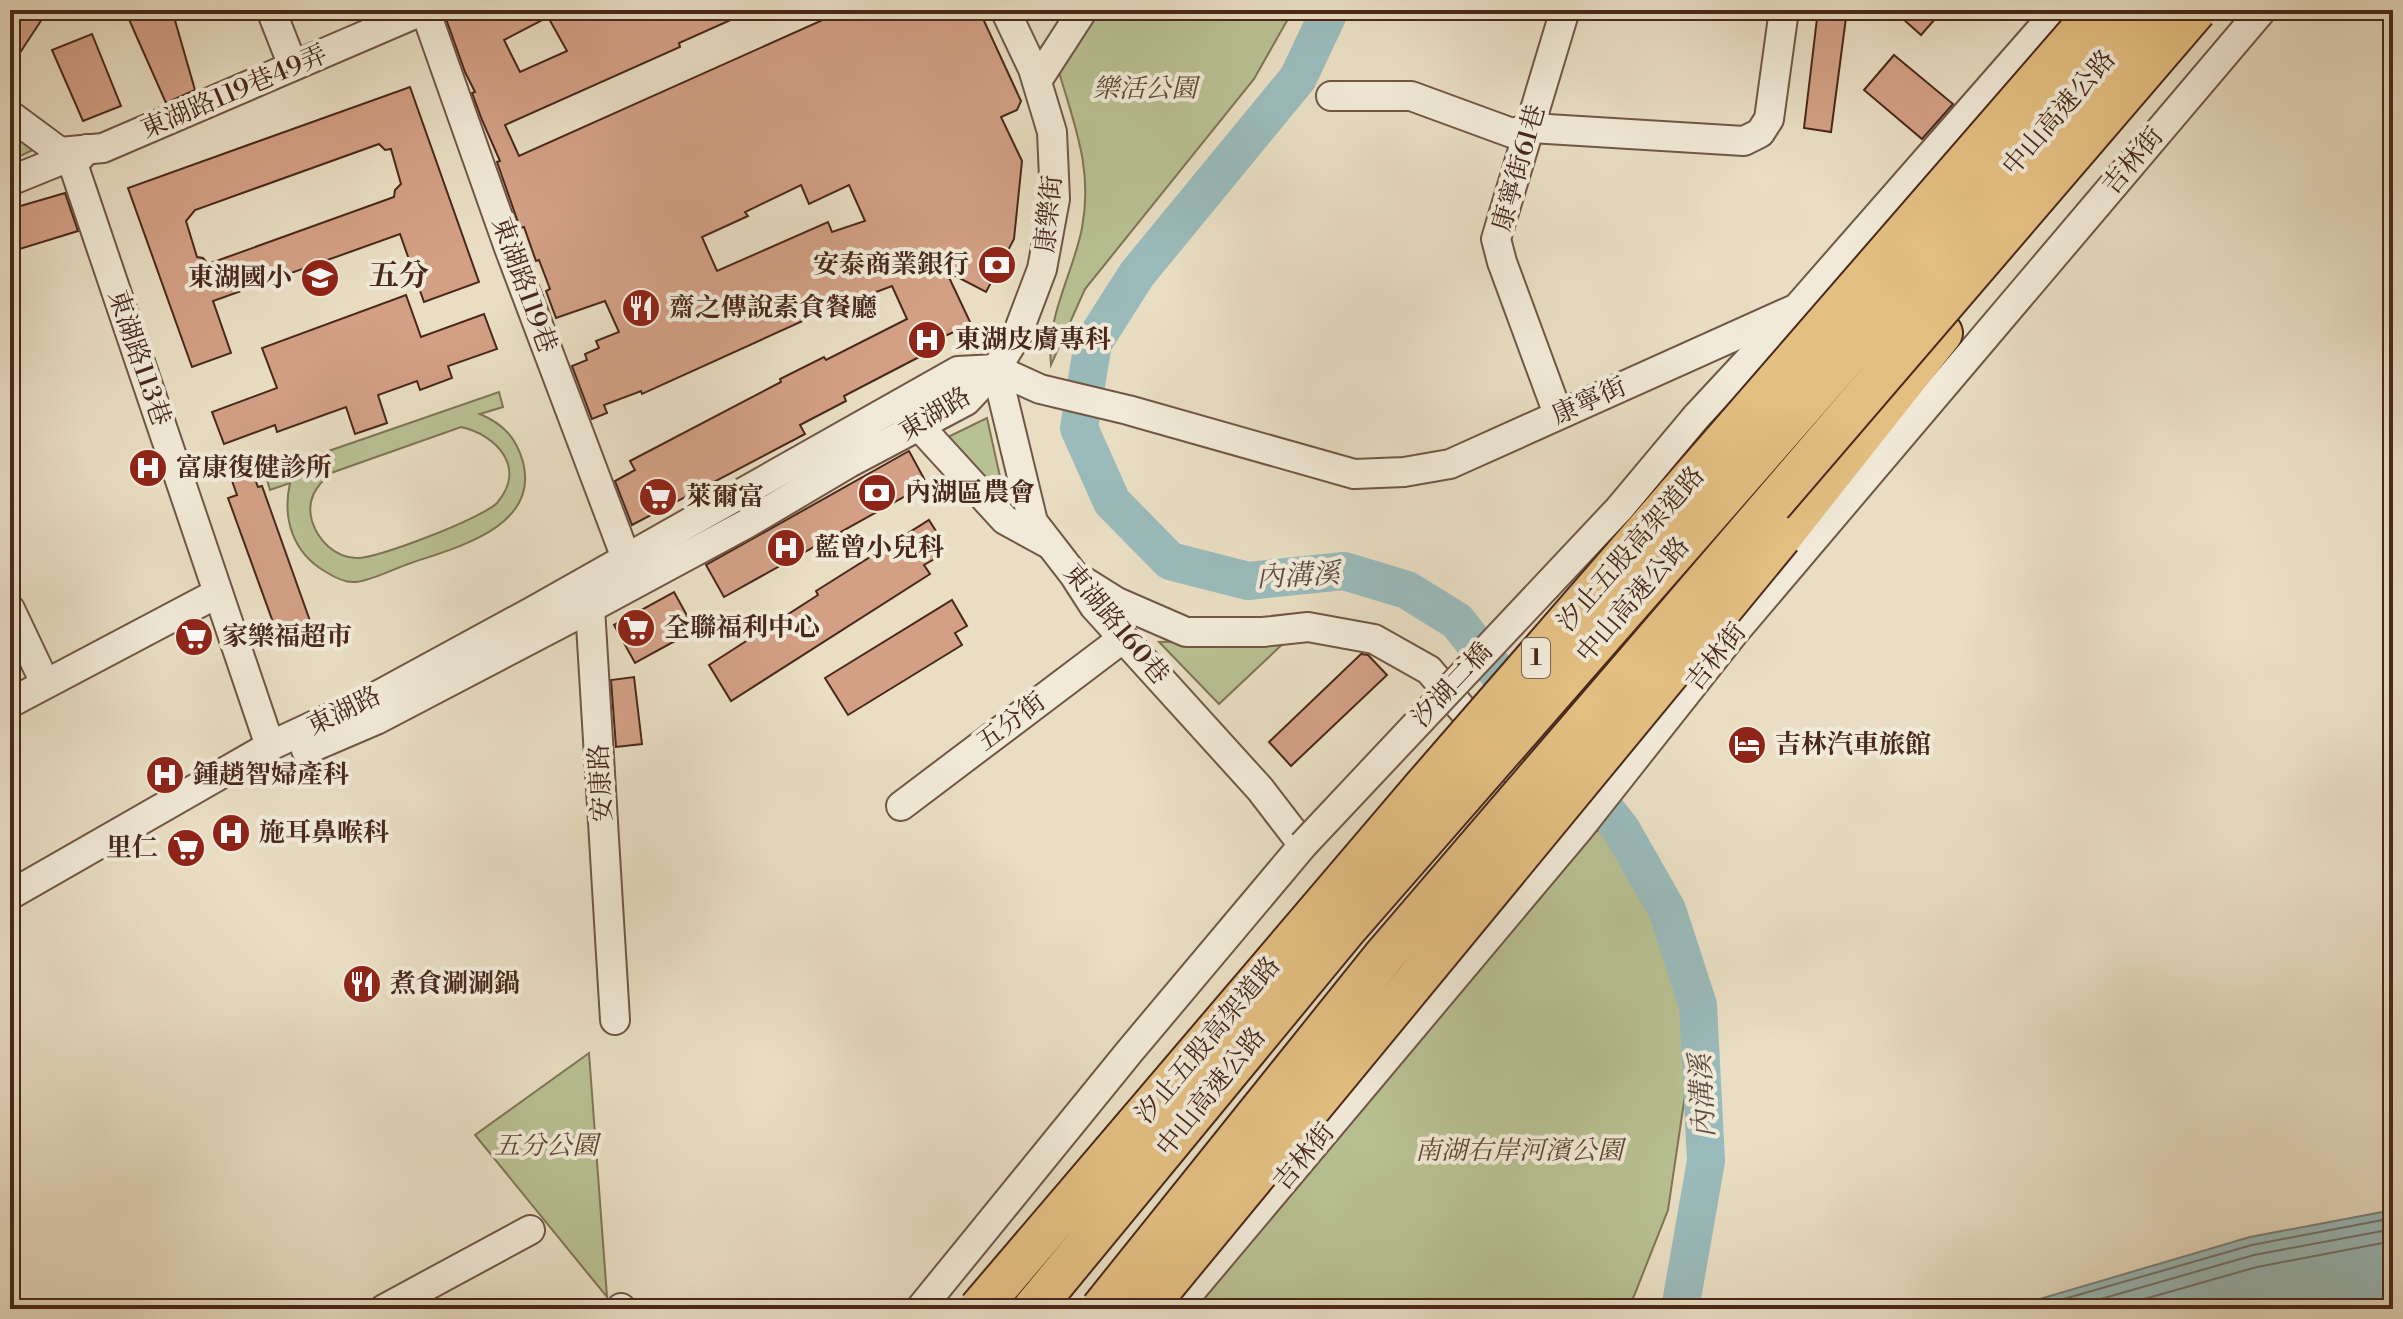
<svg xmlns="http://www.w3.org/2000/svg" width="2403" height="1319" viewBox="0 0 2403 1319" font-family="'Libre Bodoni','Noto Serif TC',serif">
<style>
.green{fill:#b8c193;stroke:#807457;stroke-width:2;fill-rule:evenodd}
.water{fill:#9abbbb;stroke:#7a807b;stroke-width:2}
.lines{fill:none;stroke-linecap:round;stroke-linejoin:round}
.shore{stroke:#72726b;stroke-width:2}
.river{stroke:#9abbbb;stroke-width:38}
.building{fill:#d3a085;stroke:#49281b;stroke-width:2;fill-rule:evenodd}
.minor-casing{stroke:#715645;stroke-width:32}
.highway-casing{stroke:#49281b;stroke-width:44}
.minor{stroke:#f1ead8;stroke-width:28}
.highway{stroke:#e4bf82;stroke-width:40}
.minor-bridge-casing{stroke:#715645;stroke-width:32;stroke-linecap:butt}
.highway-bridge-casing{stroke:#49281b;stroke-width:44;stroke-linecap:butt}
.minor-bridge{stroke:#f1ead8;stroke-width:28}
.highway-bridge{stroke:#e4bf82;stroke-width:40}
.labels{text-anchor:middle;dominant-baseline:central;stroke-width:8;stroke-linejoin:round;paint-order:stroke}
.shield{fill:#f1ead8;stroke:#7b6254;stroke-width:2}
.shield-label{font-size:24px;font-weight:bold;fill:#49281b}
.park-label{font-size:26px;font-style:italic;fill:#5f4733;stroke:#f1ead8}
.street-label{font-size:26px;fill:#49281b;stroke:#f1ead8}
.poi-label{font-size:26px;font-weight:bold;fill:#49281b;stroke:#f1ead8;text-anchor:start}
.water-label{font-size:28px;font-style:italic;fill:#5d4d43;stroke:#f1ead8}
.quarter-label{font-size:30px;font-weight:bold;fill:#49281b;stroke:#f1ead8}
</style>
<rect width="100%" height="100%" fill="#e9dec3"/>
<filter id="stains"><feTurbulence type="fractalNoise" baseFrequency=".0025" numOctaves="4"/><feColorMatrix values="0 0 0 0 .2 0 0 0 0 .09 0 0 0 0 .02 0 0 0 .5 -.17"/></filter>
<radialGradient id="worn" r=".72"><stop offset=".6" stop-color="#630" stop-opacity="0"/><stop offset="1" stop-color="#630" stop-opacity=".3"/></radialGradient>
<g class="green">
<path d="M1099 10H1293L1254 79 1085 289 1051 365C1046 316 1073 274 1082 228 1093 170 1075 127 1059 72Z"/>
<path d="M10 121 43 145 10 161Z"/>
<path d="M499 392 503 407 480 414C503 424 516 437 523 462 540 528 454 548 408 564 394 569 368 582 355 582 346 583 334 577 326 572 293 553 282 519 290 483L270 490 265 473ZM461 427C497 435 527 468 497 503 484 517 375 560 356 558 334 557 318 540 312 521 306 500 316 486 331 473Z"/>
<path d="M987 418 1003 490 995 495 948 447 950 436Z"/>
<path d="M1288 639 1219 704 1159 642Z"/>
<path d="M1605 828 1625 862 1679 976 1688 1075 1668 1210 1634 1296 1626 1309H1186L1577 839Z"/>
<path d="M589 1053 607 1297 475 1135Z"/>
</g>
<path class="water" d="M2393 1210V1309H2006L2250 1237Z"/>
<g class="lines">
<g class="shore">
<path d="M2029 1309 2252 1245 2393 1218"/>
<path d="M2066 1309 2254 1255 2393 1229"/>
<path d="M2109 1309 2257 1267 2393 1241"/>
</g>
<path class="river" d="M1330 10 1298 78 1137 274 1093 343 1079 428 1112 502 1170 561 1248 581 1344 571 1407 590 1457 621 1621 829 1667 910 1698 1005 1706 1161 1680 1309"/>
</g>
<g class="building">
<path d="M10 10H48L10 68Z"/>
<path d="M139 10H172L195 90 166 103 127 15Z"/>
<path d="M457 10H753L679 43 680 47 505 125 519 156 845 10H979L1021 101 1017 110 1001 117 1022 161 1014 239 986 292 946 271 971 324 917 349 921 356 844 396 846 401 800 425 805 434 632 525 615 481 635 470 630 461 781 382 780 379 824 357 826 360 907 319 892 286 863 297 862 294 642 394 641 391 604 405 607 413 592 419 572 366 587 360 585 354 599 348 596 341 619 332 605 301 556 318 546 291 550 289 539 260 536 261 524 227 520 228 497 162 500 161 482 120 472 93 475 92 465 72 445 16ZM548 17 567 51 520 72 504 40ZM801 185 809 204 849 185 865 221 832 232 828 222 717 271 702 237 748 216 745 212Z"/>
<path d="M1818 10H1847L1831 132 1804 128Z"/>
<path d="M1893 10H1943L1921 35Z"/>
<path d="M92 34 121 106 83 121 52 50Z"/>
<path d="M1894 55 1953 104 1922 139 1864 90Z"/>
<path d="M410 87 479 282 424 302 400 234 213 301 231 353 192 367 128 188ZM379 144 385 150 391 149 401 184 395 190 394 197 208 264 203 258 197 257 186 221 195 210Z"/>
<path d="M65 193 78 231 10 252V209Z"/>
<path d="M406 295 421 337 484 314 497 349 448 366 452 378 420 390 417 381 378 395 387 423 355 434 346 407 277 432 275 425 224 444 212 412 277 388 262 348Z"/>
<path d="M909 451 927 484 724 597 706 565Z"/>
<path d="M252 471 258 487 262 486 315 635 282 647 228 498 237 495 231 478Z"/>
<path d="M929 520 941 539 931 546 938 557 924 565 930 574 731 701 709 665 818 595 816 591Z"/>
<path d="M674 592 695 630 635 663 614 625Z"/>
<path d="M952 600 967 626 955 633 962 645 848 715 825 678Z"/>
<path d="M1361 654 1368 655 1387 675 1291 766 1269 742Z"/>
<path d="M634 677 642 744 616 747 611 680Z"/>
</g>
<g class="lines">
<g class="minor-casing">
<g id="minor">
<path d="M271 10 293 66"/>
<path d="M425 10 509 248 626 558 590 608 615 1020"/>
<path d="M1037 81 1083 10"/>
<path d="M1331 96H1411L1512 133 1531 128 1744 141 1760 133 1769 119 1784 10"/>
<path d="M10 115 60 152 103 148 424 10"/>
<path d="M87 149 73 164 270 746"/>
<path d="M10 181 79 153"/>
<path d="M1558 414 1502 262 1496 239 1565 10"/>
<path d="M1696 417 1788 318"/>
<path d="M919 426 1005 520 1047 543"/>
<path d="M1085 582 1117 602 1186 632H1263L1308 627 1374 639 1429 670 1541 802"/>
<path d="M10 609 45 683"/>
<path d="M10 703 218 593"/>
<path d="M306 750 376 720 590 608 746 524 849 463 966 401 996 369 1017 335 1042 269 1055 199 1052 132 1033 69 1005 10"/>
<path d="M901 806 1122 639"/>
<path d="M10 895 270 746 375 697 533 611 958 371 996 369 1040 389 1128 410 1354 474 1404 472 1450 464 1797 308 2058 10"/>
<path d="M621 1308 622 1309"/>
<path d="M384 1309 530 1230"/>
<path d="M920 1309 1130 1051 1303 845 1260 789 1094 606 1074 575 1033 522 996 369"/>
<path d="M1176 1309 1578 830 1733 634 2262 10"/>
</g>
</g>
<g class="highway-casing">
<path id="highway" d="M1781 537 1942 333"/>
</g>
<use href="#minor" class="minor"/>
<use href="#highway" class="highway"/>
<g class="minor-bridge-casing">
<path id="minor-bridge" d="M1303 845 1619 509 1696 417"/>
</g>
<g class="highway-bridge-casing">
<g id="highway-bridge">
<path d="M979 1309 1422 789 2098 10"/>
<path d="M1033 1309 1346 929 2149 10"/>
<path d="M1101 1309 1384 956 2196 10"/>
<path d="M1145 1309 1781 537"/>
</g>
</g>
<use href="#minor-bridge" class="minor-bridge"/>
<use href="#highway-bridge" class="highway-bridge"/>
</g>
<defs>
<g id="bank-disc" transform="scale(2)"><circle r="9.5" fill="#8f2418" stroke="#f1ead8"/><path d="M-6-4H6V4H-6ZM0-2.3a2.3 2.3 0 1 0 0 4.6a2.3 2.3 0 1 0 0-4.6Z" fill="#fff"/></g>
<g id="school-disc" transform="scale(2)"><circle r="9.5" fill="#8f2418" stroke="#f1ead8"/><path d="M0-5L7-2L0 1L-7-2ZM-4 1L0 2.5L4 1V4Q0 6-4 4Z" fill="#fff"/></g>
<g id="restaurant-disc" transform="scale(2)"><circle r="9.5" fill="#8f2418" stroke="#f1ead8"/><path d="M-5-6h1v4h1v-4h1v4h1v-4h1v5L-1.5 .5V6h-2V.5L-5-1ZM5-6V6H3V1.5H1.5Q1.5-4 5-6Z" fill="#fff"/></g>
<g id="hospital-disc" transform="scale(2)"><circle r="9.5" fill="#8f2418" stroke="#f1ead8"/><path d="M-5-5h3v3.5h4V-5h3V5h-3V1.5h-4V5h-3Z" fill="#fff"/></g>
<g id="supermarket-disc" transform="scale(2)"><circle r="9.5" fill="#8f2418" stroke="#f1ead8"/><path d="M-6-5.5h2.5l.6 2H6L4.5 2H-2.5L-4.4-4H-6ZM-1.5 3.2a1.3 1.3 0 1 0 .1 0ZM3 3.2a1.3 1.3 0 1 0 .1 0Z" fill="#fff"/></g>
<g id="hotel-disc" transform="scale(2)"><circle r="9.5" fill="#8f2418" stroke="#f1ead8"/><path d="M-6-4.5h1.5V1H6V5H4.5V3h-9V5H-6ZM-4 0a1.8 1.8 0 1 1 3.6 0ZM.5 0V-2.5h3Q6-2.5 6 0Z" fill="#fff"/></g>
</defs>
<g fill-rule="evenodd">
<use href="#bank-disc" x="997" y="265"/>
<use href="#school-disc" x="320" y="278"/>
<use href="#restaurant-disc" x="641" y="308"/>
<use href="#hospital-disc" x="927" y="340"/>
<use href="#hospital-disc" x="148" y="468"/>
<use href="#bank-disc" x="877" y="493"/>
<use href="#supermarket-disc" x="658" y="497"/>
<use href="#hospital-disc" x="786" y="548"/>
<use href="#supermarket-disc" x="636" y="628"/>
<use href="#supermarket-disc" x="194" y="637"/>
<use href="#hotel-disc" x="1747" y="745"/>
<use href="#hospital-disc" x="165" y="775"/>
<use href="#hospital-disc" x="231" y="833"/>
<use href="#supermarket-disc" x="186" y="848"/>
<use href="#restaurant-disc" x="362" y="984"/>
</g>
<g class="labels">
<rect class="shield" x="1522" y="638" width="28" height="40" rx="6"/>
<g class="shield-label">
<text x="1536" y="658">1</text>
</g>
<g class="park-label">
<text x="1145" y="89">樂活公園</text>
<text x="546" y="1146">五分公園</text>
<text x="1519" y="1151">南湖右岸河濱公園</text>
</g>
<g class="street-label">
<text transform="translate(234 92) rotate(-23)">東湖路119巷49弄</text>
<text transform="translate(2059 113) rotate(-49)">中山高速公路</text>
<text transform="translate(2133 161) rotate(-50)">吉林街</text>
<text transform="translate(1519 168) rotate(-74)">康寧街61巷</text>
<text transform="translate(1049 214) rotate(-84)">康樂街</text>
<text transform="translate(524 285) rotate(70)">東湖路119巷</text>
<text transform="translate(139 358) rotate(71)">東湖路113巷</text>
<text transform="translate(1589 401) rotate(-24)">康寧街</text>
<text transform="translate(935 414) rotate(-31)">東湖路</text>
<text transform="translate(1631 549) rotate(-49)">汐止五股高架道路</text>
<text transform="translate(1633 600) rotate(-49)">中山高速公路</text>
<text transform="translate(1116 624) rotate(50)">東湖路160巷</text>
<text transform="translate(1716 657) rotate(-51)">吉林街</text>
<text transform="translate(1452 685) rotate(-47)">汐湖二橋</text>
<text transform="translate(344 711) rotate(-26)">東湖路</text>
<text transform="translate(1011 722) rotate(-37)">五分街</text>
<text transform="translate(601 783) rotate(-93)">安康路</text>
<text transform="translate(1208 1040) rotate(-50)">汐止五股高架道路</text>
<text transform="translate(1211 1092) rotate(-51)">中山高速公路</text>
<text transform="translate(1304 1157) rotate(-50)">吉林街</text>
</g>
<g class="poi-label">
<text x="969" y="265" text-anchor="end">安泰商業銀行</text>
<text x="292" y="278" text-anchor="end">東湖國小</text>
<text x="669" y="308">齋之傳說素食餐廳</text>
<text x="955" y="340">東湖皮膚專科</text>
<text x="176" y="468">富康復健診所</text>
<text x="905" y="493">內湖區農會</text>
<text x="686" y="497">萊爾富</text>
<text x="814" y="548">藍曾小兒科</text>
<text x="664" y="628">全聯福利中心</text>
<text x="222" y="637">家樂福超市</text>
<text x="1775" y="745">吉林汽車旅館</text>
<text x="193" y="775">鍾趙智婦產科</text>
<text x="259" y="833">施耳鼻喉科</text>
<text x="158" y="848" text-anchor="end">里仁</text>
<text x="390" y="984">煮食涮涮鍋</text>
</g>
<g class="water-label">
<text transform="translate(1298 576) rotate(-3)">內溝溪</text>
<text transform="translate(1703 1096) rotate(-93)">內溝溪</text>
</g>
<g class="quarter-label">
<text x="399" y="276">五分</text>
</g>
</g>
<rect width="2403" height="1319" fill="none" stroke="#e9dec3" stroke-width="40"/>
<rect x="12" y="12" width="2379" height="1295" fill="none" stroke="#49281b" stroke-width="4"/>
<rect x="20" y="20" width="2363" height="1279" fill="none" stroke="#49281b" stroke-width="2"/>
<rect width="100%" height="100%" filter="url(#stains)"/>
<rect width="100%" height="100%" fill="url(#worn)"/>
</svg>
